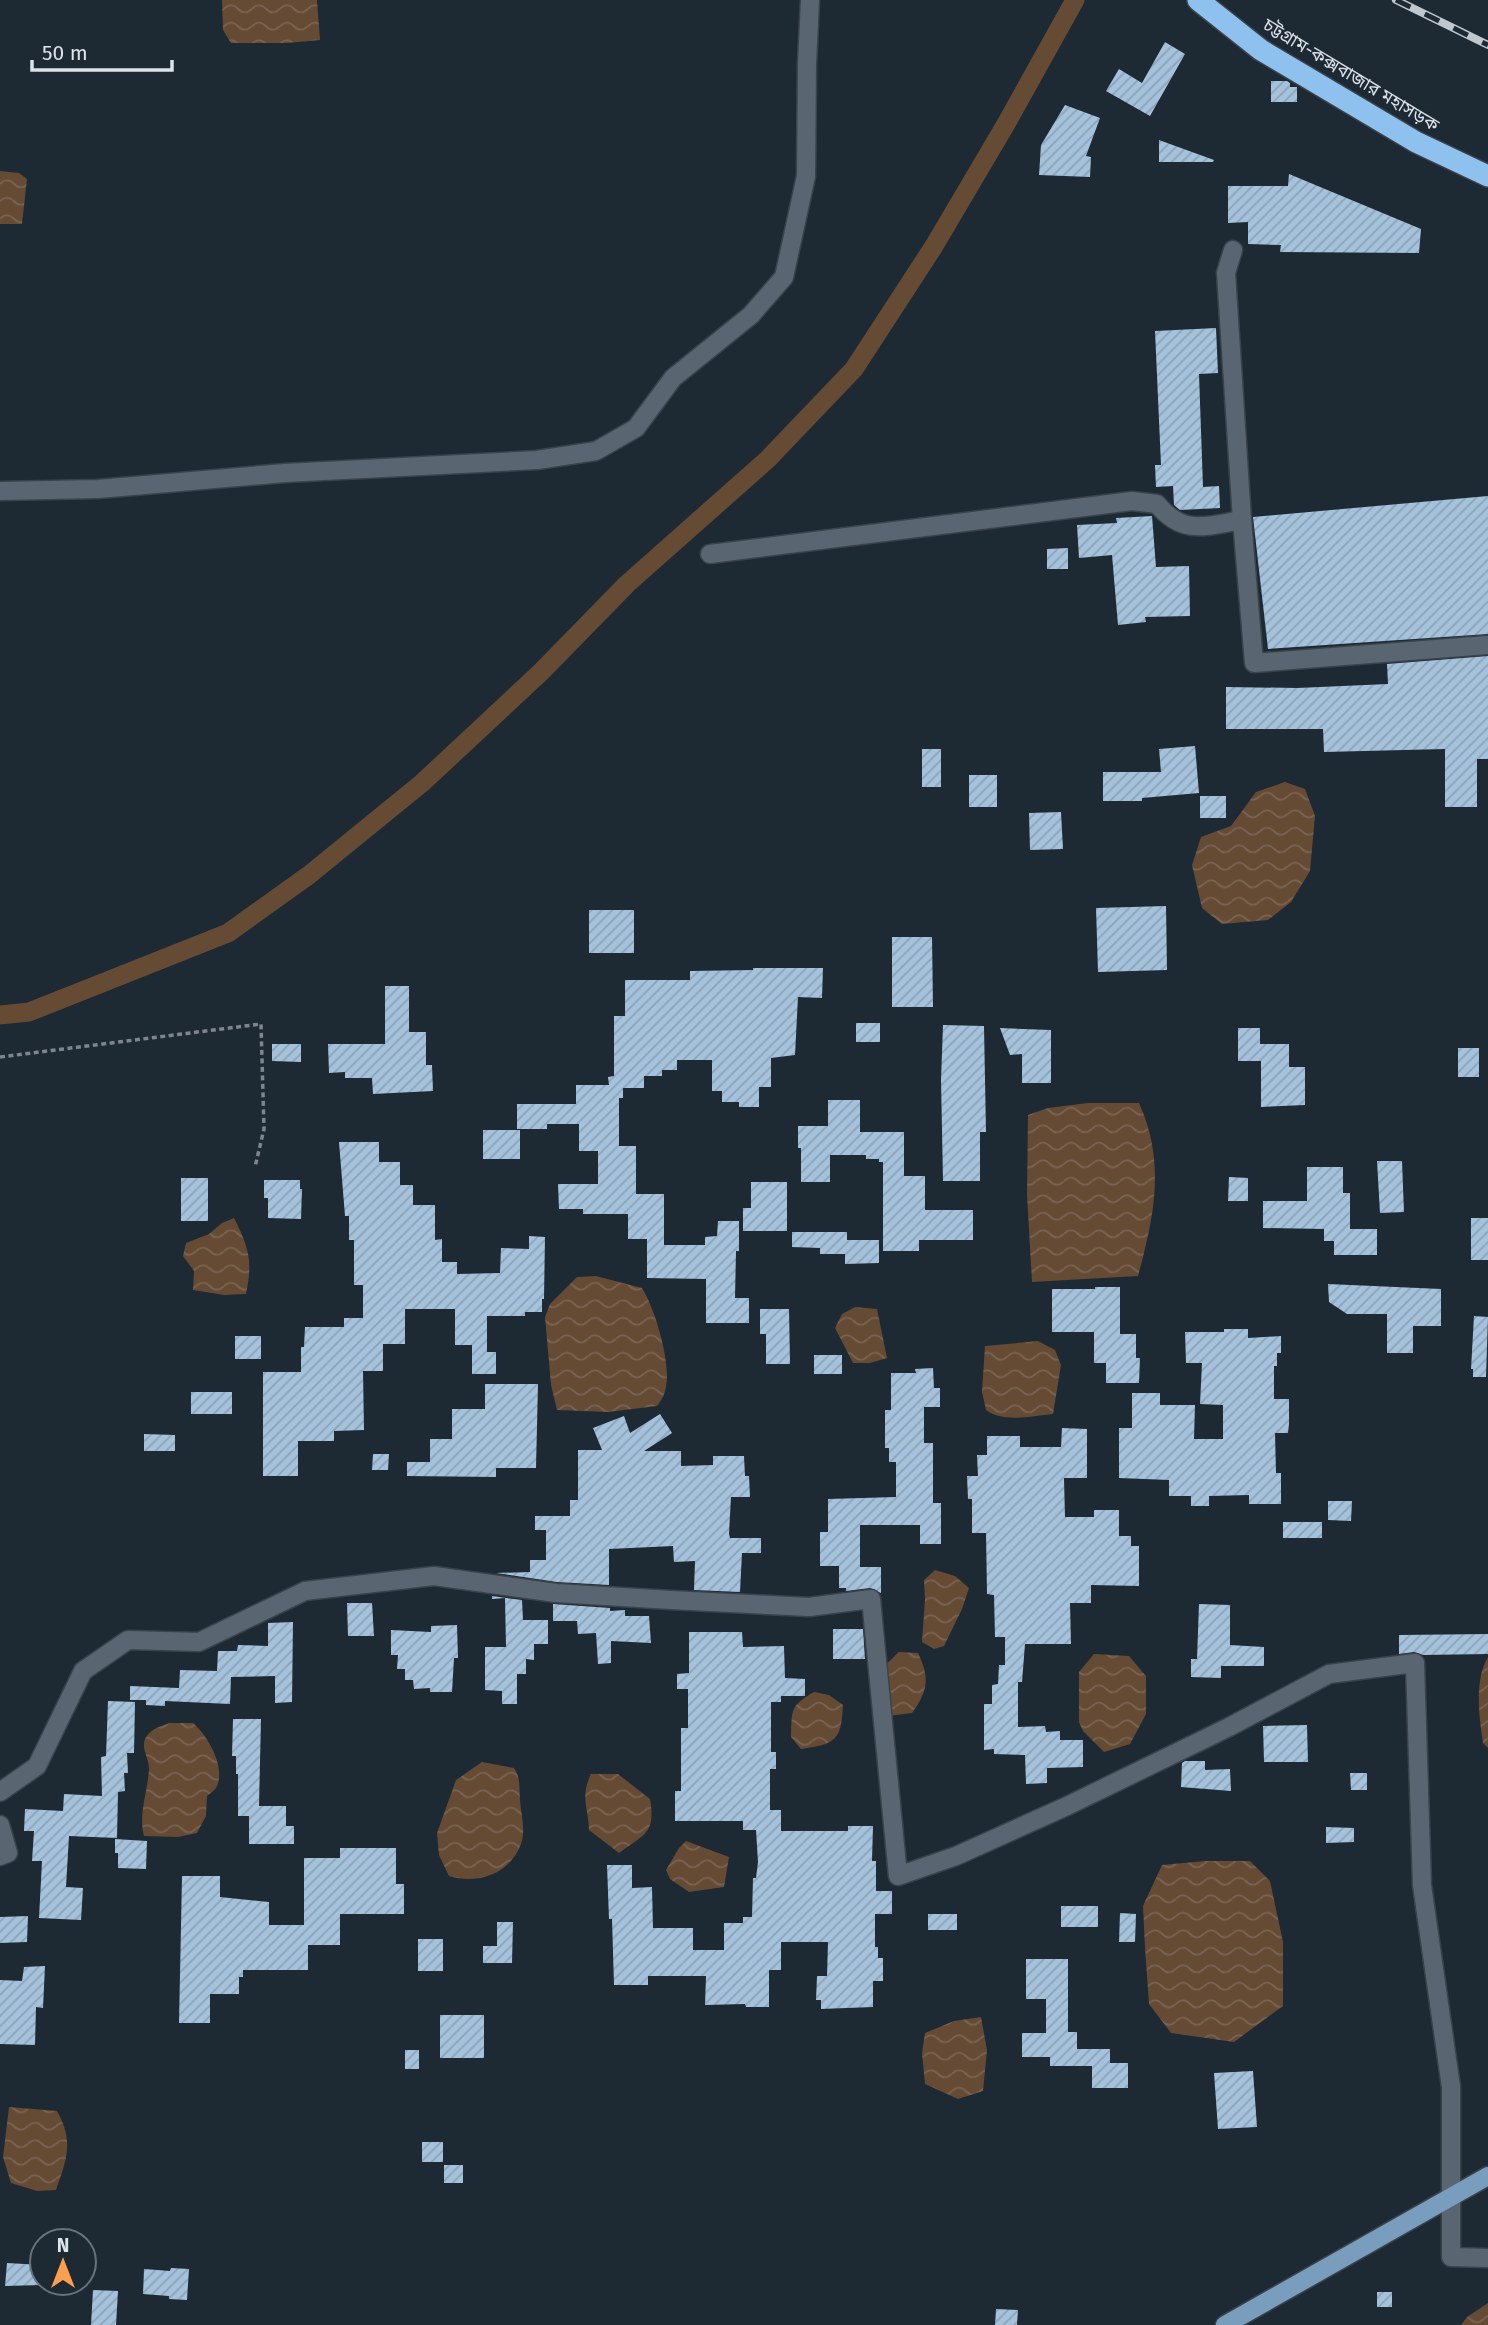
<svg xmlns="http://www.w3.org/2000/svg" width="1488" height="2325" viewBox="0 0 1488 2325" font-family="'Fira Sans','Noto Sans Bengali',sans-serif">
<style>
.water{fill:url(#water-waves)}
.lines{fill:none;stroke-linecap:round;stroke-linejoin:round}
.canal{stroke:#654a34;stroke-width:19}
.building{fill:url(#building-hatch)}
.street-casing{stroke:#3a434c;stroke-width:21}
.primary-casing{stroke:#3a434c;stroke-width:21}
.highway-casing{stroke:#3a434c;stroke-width:24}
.path{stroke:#7d868f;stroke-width:3.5;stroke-dasharray:5 3.5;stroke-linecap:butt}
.street{stroke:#596672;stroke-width:18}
.primary{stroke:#799dbd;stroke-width:18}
.highway{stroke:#8fc1ef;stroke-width:21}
.rail-casing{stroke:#c0c8cf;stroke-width:8}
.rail{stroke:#1d2933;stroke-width:5;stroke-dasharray:16;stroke-linecap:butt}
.labels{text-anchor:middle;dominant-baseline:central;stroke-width:7;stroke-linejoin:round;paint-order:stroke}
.street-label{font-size:18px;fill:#dce3ea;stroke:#1d2933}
</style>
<defs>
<pattern id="water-waves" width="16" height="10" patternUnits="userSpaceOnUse" patternTransform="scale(1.75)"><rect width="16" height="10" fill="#654a34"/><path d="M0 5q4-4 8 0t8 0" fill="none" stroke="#7a6452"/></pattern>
<pattern id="building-hatch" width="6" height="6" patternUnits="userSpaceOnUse" patternTransform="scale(1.75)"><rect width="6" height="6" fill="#a5c2dc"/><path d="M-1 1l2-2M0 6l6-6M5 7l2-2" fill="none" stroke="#8ca2b6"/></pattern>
</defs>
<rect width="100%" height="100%" fill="#1d2933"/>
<g class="water">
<path d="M222 0H317L320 40 287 43H231L223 30Z"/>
<path d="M0 171 19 173 27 179 22 224H0Z"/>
<path d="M1285 782 1305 789 1315 816 1310 871 1291 902 1268 920 1222 924 1202 908 1192 865 1201 837 1231 826 1256 792Z"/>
<path d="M1088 1103H1139C1166 1163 1154 1216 1138 1276L1032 1282 1027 1195 1028 1115 1048 1108Z"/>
<path d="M234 1218C249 1248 253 1261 246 1294L224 1295 193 1290 194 1271 183 1256 186 1243 209 1234 222 1223Z"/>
<path d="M596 1276 642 1288C655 1308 673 1368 665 1391 664 1396 660 1402 657 1406L608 1412 557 1410 551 1385 545 1317 550 1304 577 1277Z"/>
<path d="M855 1307 877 1309 887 1358 870 1363H853L835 1328 842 1314Z"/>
<path d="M1038 1341 1055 1350 1061 1365 1053 1414C1032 1416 1003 1423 986 1410L982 1392 985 1346Z"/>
<path d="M935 1570 955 1576 969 1588 962 1609 944 1646 934 1649 922 1642 925 1599 924 1580Z"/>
<path d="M899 1652 918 1653C930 1678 928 1691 912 1713L888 1716 880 1670Z"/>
<path d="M1094 1654 1129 1656 1146 1676V1714L1130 1744 1104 1752 1083 1731 1079 1722V1672Z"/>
<path d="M1488 1657V1748L1483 1743C1479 1717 1474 1680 1488 1657Z"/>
<path d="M814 1692 829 1695 843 1705C841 1740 837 1744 801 1749L791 1737C792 1709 790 1706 814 1692Z"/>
<path d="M170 1723H193C207 1735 224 1764 218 1783 217 1789 212 1792 207 1796L206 1816 197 1833 178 1837 144 1836C138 1814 148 1791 149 1769 149 1757 140 1748 146 1737 152 1728 161 1726 170 1723Z"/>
<path d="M482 1762 514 1768C521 1778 519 1788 520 1800 521 1815 526 1829 521 1844 510 1874 477 1885 449 1876L439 1855 437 1833 456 1780Z"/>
<path d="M591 1774H618L650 1799C656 1834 644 1834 619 1853L589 1830C588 1806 580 1797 591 1774Z"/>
<path d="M686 1841 729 1857 724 1887 689 1892 670 1879 666 1870 679 1848Z"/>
<path d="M1205 1861H1250L1270 1881 1283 1942V2006L1234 2042 1171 2033 1149 2004 1145 1948 1143 1906 1162 1865Z"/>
<path d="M981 2017 987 2050 983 2091 958 2099 925 2084 922 2053 925 2033 954 2021Z"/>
<path d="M9 2107 57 2111C74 2141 67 2159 56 2190L37 2191 11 2183 3 2157Z"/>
<path d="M1488 2303V2325H1461L1467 2317Z"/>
</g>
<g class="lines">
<path class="canal" d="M0 1015 29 1012 228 933 309 875 422 783 541 672 627 584 768 459 854 369 934 246 1006 124 1075 0"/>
</g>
<g class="building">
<path d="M1165 42 1185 54 1150 116 1106 91 1119 69 1142 83Z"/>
<path d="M1271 81H1287L1290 83V87H1297V102H1271Z"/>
<path d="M1065 105 1100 118 1086 156 1091 157 1090 177 1039 175 1041 145Z"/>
<path d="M1159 140 1214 160 1213 162H1159Z"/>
<path d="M1289 174 1421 229 1419 253 1280 252 1281 245 1248 244V222L1228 223V186H1288Z"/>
<path d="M1216 328 1218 373 1199 374 1203 487 1219 486 1220 508 1180 510 1174 505 1173 486 1156 487 1155 465H1161L1155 331Z"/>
<path d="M1488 496V634L1268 649 1253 517Z"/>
<path d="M1152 516 1156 567 1189 566 1190 616 1145 617 1146 622 1118 625 1112 555 1079 558 1077 525 1117 523 1116 518Z"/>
<path d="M1068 548V569H1047V549Z"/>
<path d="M1488 656V759H1477V807H1445V749L1324 752 1323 729H1226V687L1297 688 1388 684 1387 664Z"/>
<path d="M1195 746 1199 793 1142 798V801H1103V772H1161L1159 749Z"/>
<rect x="922" y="749" width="19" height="38"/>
<rect x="969" y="775" width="28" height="32"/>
<rect x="1200" y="796" width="26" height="22"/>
<path d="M1061 812 1063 849 1030 850 1029 813Z"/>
<path d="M1166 906 1167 970 1098 972 1096 908Z"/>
<rect x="589" y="910" width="45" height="43"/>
<path d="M892 937H932L933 1007H892Z"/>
<path d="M753 968H823L822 998 798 997 795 1055 771 1058V1087H759V1107H739V1102H722V1091H712V1060H677V1070H662V1076H644V1088H623V1098H619V1146H636V1194H664V1245H705V1237L717 1236 718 1221H739V1251H736L735 1298H749V1323H706V1279L647 1278V1239H628V1214H583V1209H559L558 1184H598V1151H579V1124H547V1129H517V1104H576V1085H609L608 1077 614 1076V1016H625V980H690V971L753 970Z"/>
<path d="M385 986H409V1032H426V1065H432L433 1091 373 1094 372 1078H345V1072L329 1073 328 1044H385Z"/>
<rect x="856" y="1023" width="24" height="19"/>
<path d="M943 1025 984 1026 986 1132H980V1181H943L941 1080Z"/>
<path d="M1000 1028 1051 1030V1083H1022V1054L1010 1055Z"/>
<path d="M1238 1028H1260V1044H1289V1067H1305V1105L1261 1107V1061H1238Z"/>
<path d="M272 1044H301V1062L272 1061Z"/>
<rect x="1458" y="1048" width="21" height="29"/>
<path d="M828 1100H860V1132H904V1176H925V1210H973V1240H919V1251H883V1162H879V1159H866V1155H830V1182H801V1148H798V1126H828Z"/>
<rect x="483" y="1130" width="37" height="29"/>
<path d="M339 1142H379V1162H400V1185H413V1205H435V1240L442 1239V1262H457V1274L500 1273 501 1248 529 1249V1236L545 1237 544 1299H542V1312H525V1316H487V1352H496V1374H472V1345H455V1309H405V1344H383V1371H363L364 1430 334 1431V1441H298V1476H263V1372H301V1347H304L305 1327H344V1318H363V1285H354V1240H349V1216H345Z"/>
<path d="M1377 1161H1402L1404 1212 1380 1213Z"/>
<path d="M1307 1167H1343V1193H1350V1229H1377V1255H1334V1241H1324V1229L1263 1228V1201H1307Z"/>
<path d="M1229 1177 1248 1178V1201H1228Z"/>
<rect x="181" y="1178" width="27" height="43"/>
<path d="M264 1180H300V1189H302L301 1219 268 1218V1198H264Z"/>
<path d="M751 1182H787V1231H743V1208H751Z"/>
<rect x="1471" y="1218" width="17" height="42"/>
<path d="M792 1232H847V1240H879V1263L845 1264V1254H820V1248L792 1247Z"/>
<path d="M1328 1284 1441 1289V1326H1413V1353H1387V1314H1347L1329 1302Z"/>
<path d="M1095 1287H1120V1334H1136V1358H1140L1139 1383H1106V1363H1094V1332H1052V1289H1095Z"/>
<path d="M760 1309H789L790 1364H766V1334H760Z"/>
<path d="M1474 1316 1488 1317 1486 1377H1473V1369H1471Z"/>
<path d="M1224 1329H1248V1338L1281 1336V1353H1277V1366H1274V1399H1289V1424L1288 1433H1275L1276 1473H1281V1504H1249V1495L1209 1496V1506H1191V1496H1169V1480L1119 1478V1428H1132V1393H1160V1405H1195L1194 1439H1223V1405L1200 1404 1202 1363H1186L1185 1332H1224Z"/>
<rect x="235" y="1336" width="26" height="23"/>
<rect x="814" y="1355" width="28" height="19"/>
<path d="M933 1368 934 1388H940V1407H924V1443H933V1503H941V1544H920V1525H860V1567H881V1593L870 1588 846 1591V1588H839V1566H820V1532H828V1499L896 1497V1462H889V1448H885V1410H891V1373H916L915 1369Z"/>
<path d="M485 1384H538L536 1468H496V1477L407 1476V1462H430V1439H452V1409H485Z"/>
<rect x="191" y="1392" width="41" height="22"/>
<path d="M660 1414 672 1433 644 1451H681V1466L713 1465V1456H744L745 1476H749L750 1497H731L729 1534 730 1538H761V1553H742L740 1592 694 1590 695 1561 674 1562 673 1546 609 1549V1585L557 1582 496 1573 530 1572V1560H546V1530H535V1516H570V1500H578V1450H602L593 1428 624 1416 630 1433Z"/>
<path d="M1062 1428 1087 1429V1478H1064L1065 1517H1094V1510H1119V1536H1131V1546H1139V1586L1091 1585V1603H1070L1071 1644H1025L1022 1682H1018V1727L1045 1726 1046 1732 1060 1731V1740H1083V1767L1047 1768V1783L1026 1784 1025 1755 994 1754V1749L984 1750V1704H992V1685L998 1684 999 1665H1005V1637H995L994 1595 987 1594 986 1533H972V1499H968L967 1476H978L977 1455H987V1436H1020V1447H1061Z"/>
<path d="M144 1434 175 1435V1451H144Z"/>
<path d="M373 1454H389L388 1470H372Z"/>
<path d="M1328 1501H1352L1351 1521 1328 1520Z"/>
<rect x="1283" y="1522" width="39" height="16"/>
<path d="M492 1596 522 1600 523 1620H548V1644H534V1660L526 1659V1674H517V1704H502V1691L485 1690V1647H506L505 1598 492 1599Z"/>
<path d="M347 1603H372L374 1636H348Z"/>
<path d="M553 1604 610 1608V1611L625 1610V1616H649L651 1643 611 1641V1663L598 1664 596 1633 578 1634 577 1621H553Z"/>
<path d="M1199 1604 1230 1605V1645L1264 1647V1666H1221V1678L1191 1677V1659H1197Z"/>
<path d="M293 1622 292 1702 275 1703V1676L231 1677 230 1704 165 1701V1706L146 1705V1700H130V1686L179 1688 180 1670 217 1671 218 1651H237L238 1645 268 1646V1623Z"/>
<path d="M457 1625 458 1658H454L452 1692H430V1688L414 1689 413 1680H405V1669H397L398 1655H391V1630L431 1632V1626Z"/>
<path d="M833 1629H863L865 1659H833Z"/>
<path d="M689 1632H742L743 1647 784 1646 785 1678 805 1679V1696H781V1702H771V1752H776V1769H770V1810H781V1831H848V1826H873L872 1861H876V1891H892V1914H875V1947H878V1958H883V1981H873V2007L821 2009V2000H816L817 1976H827L828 1942H781V1970H769V2007H746L745 2004 705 2005 706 1976H648V1985H614L612 1919H609L607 1865H632V1888L652 1887 653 1928H693V1950H724V1923H743V1917H752L753 1878H756L758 1862 756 1830H743V1821H675V1791H681V1728H688V1689H677V1674L689 1673Z"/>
<path d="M1488 1634V1654L1423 1655 1414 1652 1399 1654V1635Z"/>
<path d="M108 1701 135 1702 134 1753H127L128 1773H124L125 1791 118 1792 117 1838 69 1836 66 1887 83 1888 81 1920 39 1918 42 1861H32L34 1831H24L25 1809 63 1811 64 1794 102 1796 101 1757 106 1756Z"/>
<path d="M233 1719H261L259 1806H286V1826H294V1844H249V1816H238V1774H236V1756H232Z"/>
<path d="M1307 1725 1308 1762H1264L1263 1726Z"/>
<path d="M1185 1761H1205V1770L1230 1769 1231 1791 1181 1787 1182 1763Z"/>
<path d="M1350 1773H1367V1790H1351Z"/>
<path d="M1326 1827 1354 1828V1842L1326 1843Z"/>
<path d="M115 1839 147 1841 146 1869 118 1868V1853H115Z"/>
<path d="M340 1848H396V1884H404V1914H340V1945H308V1970H243V1977H239V1994H210V2023H179L182 1876H220V1897L269 1902V1925H304V1858H340Z"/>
<rect x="1061" y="1906" width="37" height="21"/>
<path d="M1120 1913 1136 1914 1135 1942H1119Z"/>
<rect x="928" y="1914" width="29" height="16"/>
<path d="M28 1916 27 1942 0 1943V1917Z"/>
<path d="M497 1922H513L512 1963H483V1946H497Z"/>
<rect x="418" y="1939" width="25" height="32"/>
<path d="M1026 1959H1068V2032H1077V2049H1110V2063H1128V2088H1092V2066H1050V2057H1022V2033H1046V1999H1026Z"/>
<path d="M45 1966 43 2008 36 2007 35 2045 0 2044V1980L22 1981 24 1967Z"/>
<rect x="440" y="2015" width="44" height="43"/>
<rect x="405" y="2050" width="14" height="19"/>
<path d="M1253 2071 1257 2127 1218 2129 1214 2073Z"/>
<rect x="422" y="2142" width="21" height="20"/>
<rect x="444" y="2165" width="19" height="18"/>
<path d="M7 2263 42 2265V2285L5 2286Z"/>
<path d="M171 2268 189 2269 187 2300 169 2299V2296L143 2294 144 2269 170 2271Z"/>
<path d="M93 2290 118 2291 116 2325H91Z"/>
<rect x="1377" y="2292" width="15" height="15"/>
<path d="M996 2309 1018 2310 1017 2325H995Z"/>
</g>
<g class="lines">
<g class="street-casing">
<g id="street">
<path d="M0 491 98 489 285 473 537 460 596 451 636 428 673 378 751 315 784 277 806 176 807 64 810 0"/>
<path d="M1242 520 1254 663 1488 645"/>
<path d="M710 554 1132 501 1157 504C1183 536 1206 526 1242 520L1226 273 1233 250"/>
<path d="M0 1792 37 1766 83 1671 128 1640 199 1642 305 1591 434 1576 556 1593 671 1600 809 1607 871 1599 898 1876 956 1856 1067 1806 1229 1727 1329 1674 1415 1663 1422 1885 1451 2087V2257L1488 2258"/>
<path d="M0 1825 8 1853 0 1856"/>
</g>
</g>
<g class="primary-casing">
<path id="primary" d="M1225 2325 1488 2176"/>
</g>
<g class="highway-casing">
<path id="highway" d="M1198 0 1261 50 1416 142 1488 176"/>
</g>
<path class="path" d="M0 1057 261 1024 264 1129 255 1167"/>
<use href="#street" class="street"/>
<use href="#primary" class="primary"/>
<use href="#highway" class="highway"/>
<g class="rail-casing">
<path id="rail" d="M1396 0 1488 45"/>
</g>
<use href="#rail" class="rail"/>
</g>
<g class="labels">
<g class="street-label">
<text transform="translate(1351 75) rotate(31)">চট্টগ্রাম-কক্সবাজার মহাসড়ক</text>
</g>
</g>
<g transform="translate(63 2262)"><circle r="33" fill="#1d2933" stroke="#69737c" stroke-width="2"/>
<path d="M0-5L12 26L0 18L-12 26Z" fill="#fa9f4f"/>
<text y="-10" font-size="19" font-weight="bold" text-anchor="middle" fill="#dce3ea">N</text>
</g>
<path d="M32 60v10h140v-10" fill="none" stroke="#dce3ea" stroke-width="3.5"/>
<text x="42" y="60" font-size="21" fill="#dce3ea" stroke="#1d2933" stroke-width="5" paint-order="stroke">50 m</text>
</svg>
